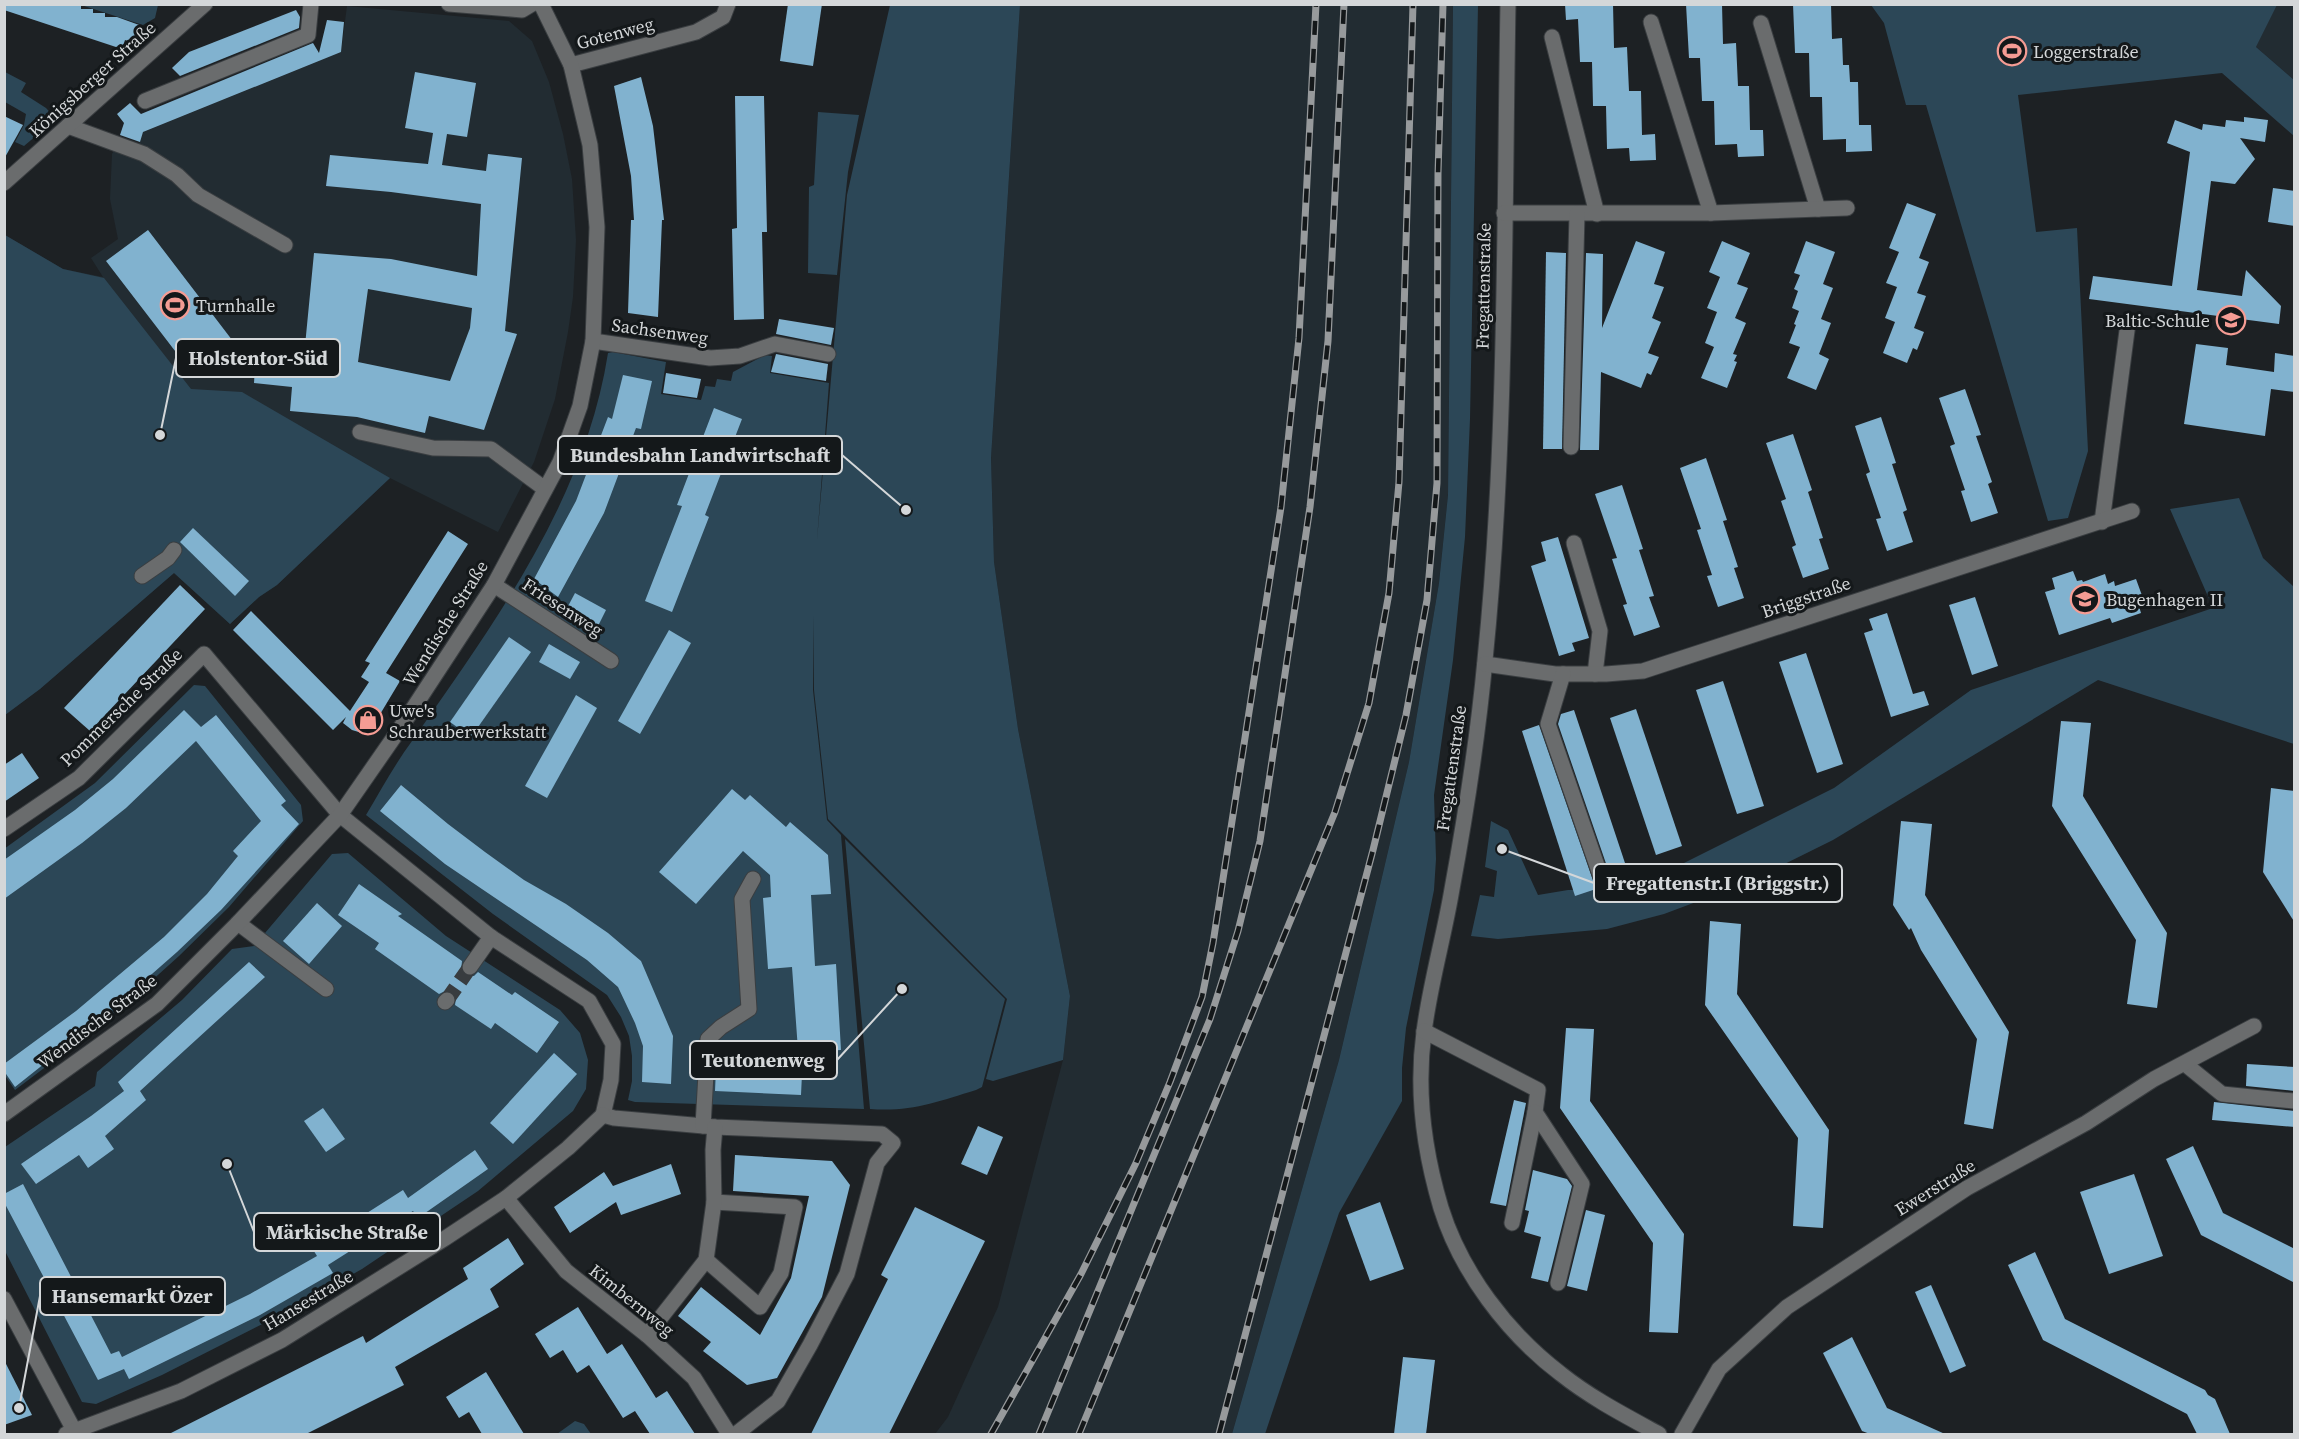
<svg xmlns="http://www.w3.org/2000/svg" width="2299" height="1439" viewBox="0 0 2299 1439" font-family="'Source Serif 4',serif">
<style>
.built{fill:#222c32}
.green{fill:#2c4757}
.building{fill:#81b2cf;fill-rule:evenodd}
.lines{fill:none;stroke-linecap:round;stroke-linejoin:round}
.minor-tunnel{stroke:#383c3f;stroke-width:15;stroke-dasharray:15 8;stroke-linecap:butt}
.minor-casing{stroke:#3a3e41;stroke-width:17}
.minor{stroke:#6a6c6d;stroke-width:15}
.rail-casing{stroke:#979a9c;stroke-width:7}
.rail{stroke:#14181a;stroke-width:4.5;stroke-dasharray:14;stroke-linecap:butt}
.labels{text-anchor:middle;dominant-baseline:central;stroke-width:6;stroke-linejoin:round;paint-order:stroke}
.street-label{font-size:18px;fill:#d4d7d9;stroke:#14181a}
.poi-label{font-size:18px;fill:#d4d7d9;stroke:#14181a;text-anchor:start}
.leader{fill:none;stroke:#d4d7d9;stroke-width:2}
.callout-dot{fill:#d4d7d9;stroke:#14181a;stroke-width:2}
.callout{fill:#14181a;stroke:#d4d7d9;stroke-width:2}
.callout-label{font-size:20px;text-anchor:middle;font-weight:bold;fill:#d4d7d9}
</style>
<rect width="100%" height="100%" fill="#1d2124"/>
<g class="built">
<path d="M1020 5H1453L1448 495 1439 583 1409 762 1339 1060 1232 1434H935L948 1417 998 1307 1063 1060 1070 996 1018 729 994 562 991 458Z"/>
<path d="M2277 5H2294V80L2256 47Z"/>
<path d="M347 6 509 21 532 41 549 82 563 134 572 179 576 240 573 297 568 332 555 399 534 462 498 532 390 478 277 585 259 597 230 624 174 573 40 689 5 715V235L63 269 103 277 91 258 118 239 110 199 112 154 119 140 139 145 143 132 341 52Z"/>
</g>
<g class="green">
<path d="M81 5H158L155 18 143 25Z"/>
<path d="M890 5H1020L991 458 994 562 1018 729 1070 996 1063 1060 993 1081 986 1079 1007 999 828 819 814 690 813 616V690L827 820 841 835 864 1109 635 1102 628 1100 632 1081V1056L629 1036 621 1017 607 995 493 914 366 815C381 790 395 764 412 741 495 622 585 500 608 353L613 352 666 362 661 394 701 400 705 386 715 387 717 379 731 381 733 372 765 355 772 356 770 373 829 383 817 540 847 195Z"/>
<path d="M1453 5H1478L1470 419 1465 537 1453 660 1434 795 1436 859 1434 890 1406 1028 1402 1068V1101L1339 1213 1265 1434H1232L1339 1060 1409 762 1439 583 1448 495Z"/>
<path d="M1871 5H2277L2256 47 2294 80V136L2222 73 2018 95 2036 232 2077 228 2088 451 2068 518 2048 521 1926 105H1906L1884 23Z"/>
<path d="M5 72 26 83 21 92 46 108 56 119 24 146 15 142 24 125 26 114 5 102Z"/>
<path d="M818 112 859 115 848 172 837 275 808 273 809 187 814 185Z"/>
<path d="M5 235 63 269 104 278 191 389 242 392 390 478 277 585 259 597 230 624 174 573 40 689 5 715Z"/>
<path d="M2239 498 2263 558 2294 587V744L2098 680 1833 840 1744 884 1664 914 1607 929 1498 939 1471 936 1480 895 1494 897 1497 871 1485 867 1491 821 1508 830 1538 895 1568 890 1610 889 1680 865 1834 788 1971 690 2213 608 2170 509Z"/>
<path d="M194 685 205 686 301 805 303 821 229 907 179 956 108 1020 15 1090 4 1074V849L95 783Z"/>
<path d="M845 839 1005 999 982 1087 976 1090C937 1102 911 1112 870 1109Z"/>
<path d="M348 853 446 936 560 1010 580 1033 588 1060 586 1089 573 1111 478 1191 362 1269 284 1313 162 1375 96 1404 82 1402 5 1251V1147L95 1086 97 1072 182 1000 232 949 254 946 332 854Z"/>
<path d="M575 1421 584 1424 591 1434H557Z"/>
</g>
<g class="building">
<path d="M4 4 81 5V9H93V13H105V17H117L142 26 136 44 125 40 122 49 4 10Z"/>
<path d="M788 4H822L813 66 780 61Z"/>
<path d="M1565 4H1613L1614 48 1627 47 1629 91H1641L1642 135 1655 134 1656 160 1630 161 1629 148 1607 149 1606 106H1593L1592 62H1580L1578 19 1566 20Z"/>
<path d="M1686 4H1722L1723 44 1736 43 1738 86H1749L1750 130H1763L1764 156 1738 157 1737 144 1715 145 1714 101H1702L1700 58H1689Z"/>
<path d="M1793 4H1831L1832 39 1842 38 1843 65H1849L1850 82H1858L1859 125H1871L1872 151 1846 152V139L1823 140 1822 97H1810L1809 53H1795Z"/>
<path d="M296 10 300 17 299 28 180 76 172 68 189 52Z"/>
<path d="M327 20 344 22 341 52 143 132 140 142 120 135 124 123 117 114 130 103 141 114 313 43 319 53Z"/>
<path d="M415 72 476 83 467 137 447 134 442 165 486 171 488 154 522 158 505 331 517 334 484 430 429 416 425 433 357 417 290 411 292 387 254 383 256 351 304 356 314 253 391 259 477 276 481 204 391 192 326 186 330 155 428 164 433 133 405 128ZM368 289 472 308 470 328 450 381 358 362Z"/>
<path d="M641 77 653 126 664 220H662L658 317 628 313 631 220H634L631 176 614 86Z"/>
<path d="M735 96H764L767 232H762L764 319 734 320 732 229 737 228Z"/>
<path d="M4 116 23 125 4 159Z"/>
<path d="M2244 117 2268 120 2265 142 2240 138 2255 159 2235 184 2211 181 2197 290 2242 296 2246 270 2281 306 2279 324 2089 299 2093 276 2172 286 2190 152 2167 143 2175 120 2202 130 2203 124 2225 127 2226 120 2244 122Z"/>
<path d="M2273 188 2295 191V226L2268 222Z"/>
<path d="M1907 203 1936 214 1919 258 1929 262 1917 293 1926 296 1914 328 1924 332 1917 350 1913 348 1907 363 1883 353 1895 322 1885 318 1897 287 1886 283 1899 252 1889 248Z"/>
<path d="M148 230 242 353 223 368 217 361 195 377 106 261Z"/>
<path d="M1636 241 1665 252 1654 284 1664 287 1652 318 1661 322 1648 353 1659 357 1651 375 1647 373 1641 388 1601 372 1599 450H1580L1586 253 1603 254 1602 328Z"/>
<path d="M1722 241 1750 253 1737 284 1748 288 1735 318 1746 323 1733 354 1737 355 1734 361 1737 362 1727 388 1701 378 1714 347 1705 343 1717 312 1707 308 1720 277 1709 272Z"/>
<path d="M1806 241 1835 252 1823 284 1833 288 1821 319 1831 323 1819 354 1829 359 1816 390 1787 378 1800 347 1789 343 1796 325 1794 324 1799 311 1792 308 1798 291 1794 289 1800 275 1794 273Z"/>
<path d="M1546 252 1566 253 1562 449H1543Z"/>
<path d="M779 319 834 328 831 345 776 334Z"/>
<path d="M2196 344 2228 348 2226 365 2274 372 2275 353 2295 356V392L2271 389 2265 436 2184 424Z"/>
<path d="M776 354 828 364 826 381 771 372Z"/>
<path d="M666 373 701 379 697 398 663 393Z"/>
<path d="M623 375 652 381 641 429 636 428 604 513 558 597 534 579 576 501 608 417 612 419Z"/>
<path d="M1965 389 1981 435 1976 436 1992 482 1988 484 1998 513 1971 522 1961 491 1965 490 1950 446 1955 444 1939 398Z"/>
<path d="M714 408 742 419 705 515 709 517 672 612 645 601 682 506 677 505Z"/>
<path d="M1881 417 1896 463 1892 464 1907 510 1903 512 1913 542 1887 551 1876 519 1881 518 1866 474 1870 472 1855 426Z"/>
<path d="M1793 434 1812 490 1808 492 1823 538 1819 539 1829 569 1803 578 1792 547 1796 545 1781 501 1786 499 1766 443Z"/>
<path d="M1706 458 1727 520 1723 521 1738 567 1734 568 1744 598 1718 607 1707 576 1712 575 1697 530 1701 529 1680 468Z"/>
<path d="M1622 485 1643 549 1639 550 1654 596 1649 597 1660 627 1634 636 1623 605 1627 604 1612 559 1617 558 1595 494Z"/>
<path d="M193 528 249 581 235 596 180 542Z"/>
<path d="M448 531 468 544 386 673 400 681 370 731 362 733 352 730 343 723 346 717 333 730 233 630 251 611 350 711 369 682 361 677 370 663 365 661Z"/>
<path d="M1558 537 1589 638 1572 643 1575 651 1559 656 1531 566 1546 561 1541 542Z"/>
<path d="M2073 571 2077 581 2082 580 2083 582 2105 574 2108 584 2114 581 2115 586 2136 579 2144 601 2138 603 2141 613 2112 623 2110 618 2059 635 2045 592 2055 589 2052 578Z"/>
<path d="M180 585 205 609 90 731 64 708Z"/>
<path d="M575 593 606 610 597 628 566 610Z"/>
<path d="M1975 597 1998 666 1972 675 1949 605Z"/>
<path d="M1887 613 1913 694 1924 691 1929 705 1891 717 1864 633 1873 630 1869 619Z"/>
<path d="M669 630 691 643 640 734 618 721Z"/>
<path d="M509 637 531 652 471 737 450 722Z"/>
<path d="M549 644 580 662 570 679 539 662Z"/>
<path d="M1806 653 1843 764 1817 773 1779 662Z"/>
<path d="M1723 681 1764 806 1737 814 1696 690Z"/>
<path d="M576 695 597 708 547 798 525 786Z"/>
<path d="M1636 709 1682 846 1656 855 1610 718Z"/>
<path d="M184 710 201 727 216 715 286 801 281 805 299 824 221 910 177 952 103 1017 15 1087 4 1071V1064L76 1011 164 937 207 894 238 856 233 851 261 821 196 741 126 808 82 843 4 899V860L75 810 113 779Z"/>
<path d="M1574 710 1630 878 1613 884 1558 724 1561 714Z"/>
<path d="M2061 721 2091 723 2083 796 2167 933 2157 1008 2127 1004 2136 940 2052 806Z"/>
<path d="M1539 725 1596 889 1575 896 1522 731Z"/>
<path d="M22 753 39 778 4 802V765Z"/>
<path d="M401 785 448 824 485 852 524 880 566 904 608 933 641 961 673 1036 671 1084 642 1082 643 1046 635 1023 618 987 587 960 445 864 380 811Z"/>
<path d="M2271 788 2295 791V923L2263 872Z"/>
<path d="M732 789 745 800 750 795 786 827 790 822 828 855 831 894 811 895 815 966 836 964 841 1050 823 1051 815 1066 802 1074 801 1095 715 1091 717 1046 798 1050 792 967 768 969 763 898 771 897 770 875 743 851 696 904 659 872Z"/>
<path d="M1901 821 1932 824 1925 895 2009 1032 1993 1129 1964 1124 1977 1039 1921 950 1911 928 1909 930 1893 905Z"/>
<path d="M359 884 402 914 398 916 462 961 461 971 465 975 474 976 478 972 512 995 515 992 559 1022 537 1053 495 1023 491 1029 455 1005 456 998 453 993 445 991 439 994 375 949 379 943 338 915Z"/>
<path d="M317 903 342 926 309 964 283 941Z"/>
<path d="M1710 921 1741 924 1737 994 1829 1130 1823 1228 1793 1226 1798 1138 1705 1005Z"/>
<path d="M249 962 265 977 140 1091 146 1100 105 1136 114 1149 88 1168 79 1155 36 1184 21 1164 91 1116 124 1091 118 1082Z"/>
<path d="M1566 1028 1594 1029 1590 1101 1684 1234 1678 1333 1649 1332 1653 1243 1560 1108Z"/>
<path d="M554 1053 577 1074 513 1144 490 1123Z"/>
<path d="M2247 1064 2295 1067V1091L2246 1086Z"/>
<path d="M1514 1100 1526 1103 1506 1206 1490 1203Z"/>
<path d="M2214 1102 2295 1111V1127L2212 1120Z"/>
<path d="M323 1108 345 1139 326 1152 304 1121Z"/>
<path d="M978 1126 1003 1137 987 1175 961 1164Z"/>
<path d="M2193 1146 2223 1213 2295 1249V1283L2201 1235 2166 1159Z"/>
<path d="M475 1150 488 1169 418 1218 413 1211 328 1265 333 1273 260 1315 129 1379 124 1369 98 1380 4 1202V1194L23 1184 111 1354 119 1351 122 1357 250 1294 317 1256 312 1248 403 1190 408 1198Z"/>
<path d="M735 1155 832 1161 850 1185 822 1297 777 1378 747 1385 703 1351 711 1342 678 1316 701 1287 760 1335 791 1278 809 1196 733 1191Z"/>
<path d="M671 1164 681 1194 621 1215 616 1202 570 1233 554 1207 604 1172 613 1186Z"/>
<path d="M1533 1170 1567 1179 1572 1186 1548 1282 1531 1278 1541 1237 1524 1232 1529 1211 1525 1210Z"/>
<path d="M2134 1174 2163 1256 2109 1274 2080 1192Z"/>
<path d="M1380 1202 1404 1269 1370 1281 1346 1215Z"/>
<path d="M915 1207 985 1241 889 1434H811L888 1279 881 1275Z"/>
<path d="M1586 1210 1605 1215 1587 1291 1567 1286Z"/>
<path d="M508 1238 524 1264 490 1289 499 1307 395 1367 404 1385 306 1434H169L363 1336 366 1343 468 1279 463 1268Z"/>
<path d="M2035 1252 2065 1319 2205 1390 2208 1395 2215 1399 2230 1434H2197L2187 1414 2043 1340 2008 1265Z"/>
<path d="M1931 1285 1966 1366 1950 1373 1915 1292Z"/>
<path d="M578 1307 607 1354 622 1344 656 1398 667 1391 695 1434H650L635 1411 623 1418 589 1365 577 1373 563 1350 550 1358 535 1334Z"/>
<path d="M1852 1337 1887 1408 1945 1434H1870L1862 1431 1823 1353Z"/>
<path d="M1403 1357 1435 1360 1426 1434H1394Z"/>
<path d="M4 1360 32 1415 4 1425Z"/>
<path d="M486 1372 524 1434H482L469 1412 459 1418 446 1397Z"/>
</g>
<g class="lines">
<path class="minor-tunnel" d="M447 1000 470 967"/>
<g class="minor-casing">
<g id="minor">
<path d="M449 4 522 10 532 4"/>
<path d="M1508 4C1504 223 1507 442 1485 660 1478 736 1466 813 1452 889 1444 937 1430 984 1424 1032 1416 1091 1424 1151 1441 1208 1461 1272 1507 1333 1561 1374 1591 1398 1626 1416 1659 1434"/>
<path d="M1651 22 1711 213"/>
<path d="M1761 23 1818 209"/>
<path d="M1552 37 1597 214"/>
<path d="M571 65 696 32 723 17 728 4"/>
<path d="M145 101 308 35 311 4"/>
<path d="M68 126 144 154 177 175 198 195 285 245"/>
<path d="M4 183 205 4"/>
<path d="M1504 213H1711L1847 208"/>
<path d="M593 341 710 358 740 356 775 344 828 354"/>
<path d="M360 432 433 448 491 449 545 489"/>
<path d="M1571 447 1577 214"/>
<path d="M2102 522 2128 323"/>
<path d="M1574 543 1600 631 1595 674"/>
<path d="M142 576 168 558 174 550"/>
<path d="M494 585 611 661"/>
<path d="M1485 664 1555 674H1606L1643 671 2132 511"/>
<path d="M1563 674 1548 724 1603 883"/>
<path d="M4 829 79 778 204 654 340 815 491 937 589 1001 613 1044 611 1080 603 1115"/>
<path d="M238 923 326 989"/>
<path d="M470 967 491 937"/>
<path d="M445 1002 447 1000"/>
<path d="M1424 1031 1538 1090 1535 1112 1582 1184 1558 1283"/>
<path d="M2185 1064 2222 1094 2294 1101"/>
<path d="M4 1114 157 1004 238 923 340 815 399 730 494 585 560 462 580 406 593 341 597 227 590 145 571 65 541 4"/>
<path d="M603 1115 614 1118 715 1127 882 1134 893 1143 877 1163 847 1274 810 1345 778 1401 736 1434"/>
<path d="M703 1126 708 1039 721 1027 749 1009 742 899 753 879"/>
<path d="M506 1198 566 1271 647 1335 694 1378 729 1434"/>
<path d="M1512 1223 1535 1112"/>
<path d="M706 1260 760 1307 781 1273 795 1207 714 1202"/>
<path d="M4 1299 76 1434"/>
<path d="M647 1335 706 1260 714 1202 713 1150 715 1127"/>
<path d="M66 1434 181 1391 282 1340 444 1239 506 1198 568 1148 603 1115"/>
<path d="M1682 1434 1719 1369 1787 1307 1967 1188 2086 1123 2154 1079 2254 1026"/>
</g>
</g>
<use href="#minor" class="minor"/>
<g class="rail-casing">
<g id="rail">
<path d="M991 1434 1081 1274 1136 1163 1170 1082 1202 997 1213 943 1281 507 1299 338 1316 4"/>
<path d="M1039 1434 1210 1019 1238 931 1260 841 1310 507 1328 341 1344 4"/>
<path d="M1079 1434 1335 812 1369 703 1389 593 1399 482 1413 4"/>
<path d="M1219 1434 1373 850 1406 715 1427 600 1437 483 1438 174 1443 4"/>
</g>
</g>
<use href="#rail" class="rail"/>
</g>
<defs>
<g id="stadium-ring" transform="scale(1.5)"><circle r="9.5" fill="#14181a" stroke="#f59c94" stroke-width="1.5"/><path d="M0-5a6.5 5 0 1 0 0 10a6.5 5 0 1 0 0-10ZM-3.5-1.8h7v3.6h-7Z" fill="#f59c94"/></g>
<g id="school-ring" transform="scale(1.5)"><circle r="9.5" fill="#14181a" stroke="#f59c94" stroke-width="1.5"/><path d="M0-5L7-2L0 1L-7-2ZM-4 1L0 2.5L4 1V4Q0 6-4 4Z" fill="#f59c94"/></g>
<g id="shop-ring" transform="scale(1.5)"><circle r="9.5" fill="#14181a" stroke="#f59c94" stroke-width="1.5"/><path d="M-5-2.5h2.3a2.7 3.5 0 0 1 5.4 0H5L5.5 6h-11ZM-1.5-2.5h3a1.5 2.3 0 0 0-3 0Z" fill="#f59c94"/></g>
</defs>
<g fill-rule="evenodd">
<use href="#stadium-ring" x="2012" y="51"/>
<use href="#stadium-ring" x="175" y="305"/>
<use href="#school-ring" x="2231" y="320"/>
<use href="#school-ring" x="2085" y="599"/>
<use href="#shop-ring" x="368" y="720"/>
</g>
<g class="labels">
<g class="street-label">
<text transform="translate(615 33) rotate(-15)">Gotenweg</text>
<text transform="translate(92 79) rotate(-42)">Königsberger Straße</text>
<text transform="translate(1483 286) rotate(-89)">Fregattenstraße</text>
<text transform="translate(660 331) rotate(8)">Sachsenweg</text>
<text transform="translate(1806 597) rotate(-19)">Briggstraße</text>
<text transform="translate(563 607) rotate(33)">Friesenweg</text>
<text transform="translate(445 623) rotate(-58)">Wendische Straße</text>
<text transform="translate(121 707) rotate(-44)">Pommersche Straße</text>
<text transform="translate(1451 768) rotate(-82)">Fregattenstraße</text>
<text transform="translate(97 1021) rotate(-37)">Wendische Straße</text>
<text transform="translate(1935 1187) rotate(-32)">Ewerstraße</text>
<text transform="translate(308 1300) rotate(-31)">Hansestraße</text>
<text transform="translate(632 1300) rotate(39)">Kimbernweg</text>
</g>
<g class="poi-label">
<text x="2033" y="51">Loggerstraße</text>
<text x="196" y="305">Turnhalle</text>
<text x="2210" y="320" text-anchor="end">Baltic-Schule</text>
<text x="2106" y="599">Bugenhagen II</text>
<text x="389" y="710">Uwe's<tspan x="389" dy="21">Schrauberwerkstatt</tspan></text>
</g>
</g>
<path class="leader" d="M160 435L176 358M906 510L842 455M1502 849L1594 883M902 989L837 1060M227 1164L254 1232M19 1408L40 1296"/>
<g class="callout-dot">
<circle cx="160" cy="435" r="6"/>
<circle cx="906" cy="510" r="6"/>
<circle cx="1502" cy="849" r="6"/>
<circle cx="902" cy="989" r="6"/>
<circle cx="227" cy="1164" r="6"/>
<circle cx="19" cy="1408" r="6"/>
</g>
<g class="callout">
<rect x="176" y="339" width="164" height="38" rx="6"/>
<rect x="558" y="436" width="284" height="38" rx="6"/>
<rect x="1594" y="864" width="248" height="38" rx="6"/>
<rect x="690" y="1041" width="147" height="38" rx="6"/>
<rect x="254" y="1213" width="186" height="38" rx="6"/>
<rect x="40" y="1277" width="185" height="38" rx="6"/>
</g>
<g class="callout-label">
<text x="258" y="365">Holstentor-Süd</text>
<text x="700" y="462">Bundesbahn Landwirtschaft</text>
<text x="1718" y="890">Fregattenstr.I (Briggstr.)</text>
<text x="763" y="1067">Teutonenweg</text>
<text x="347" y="1239">Märkische Straße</text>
<text x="132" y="1303">Hansemarkt Özer</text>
</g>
<rect width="2299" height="1439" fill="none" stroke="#d4d7d9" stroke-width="12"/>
</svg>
